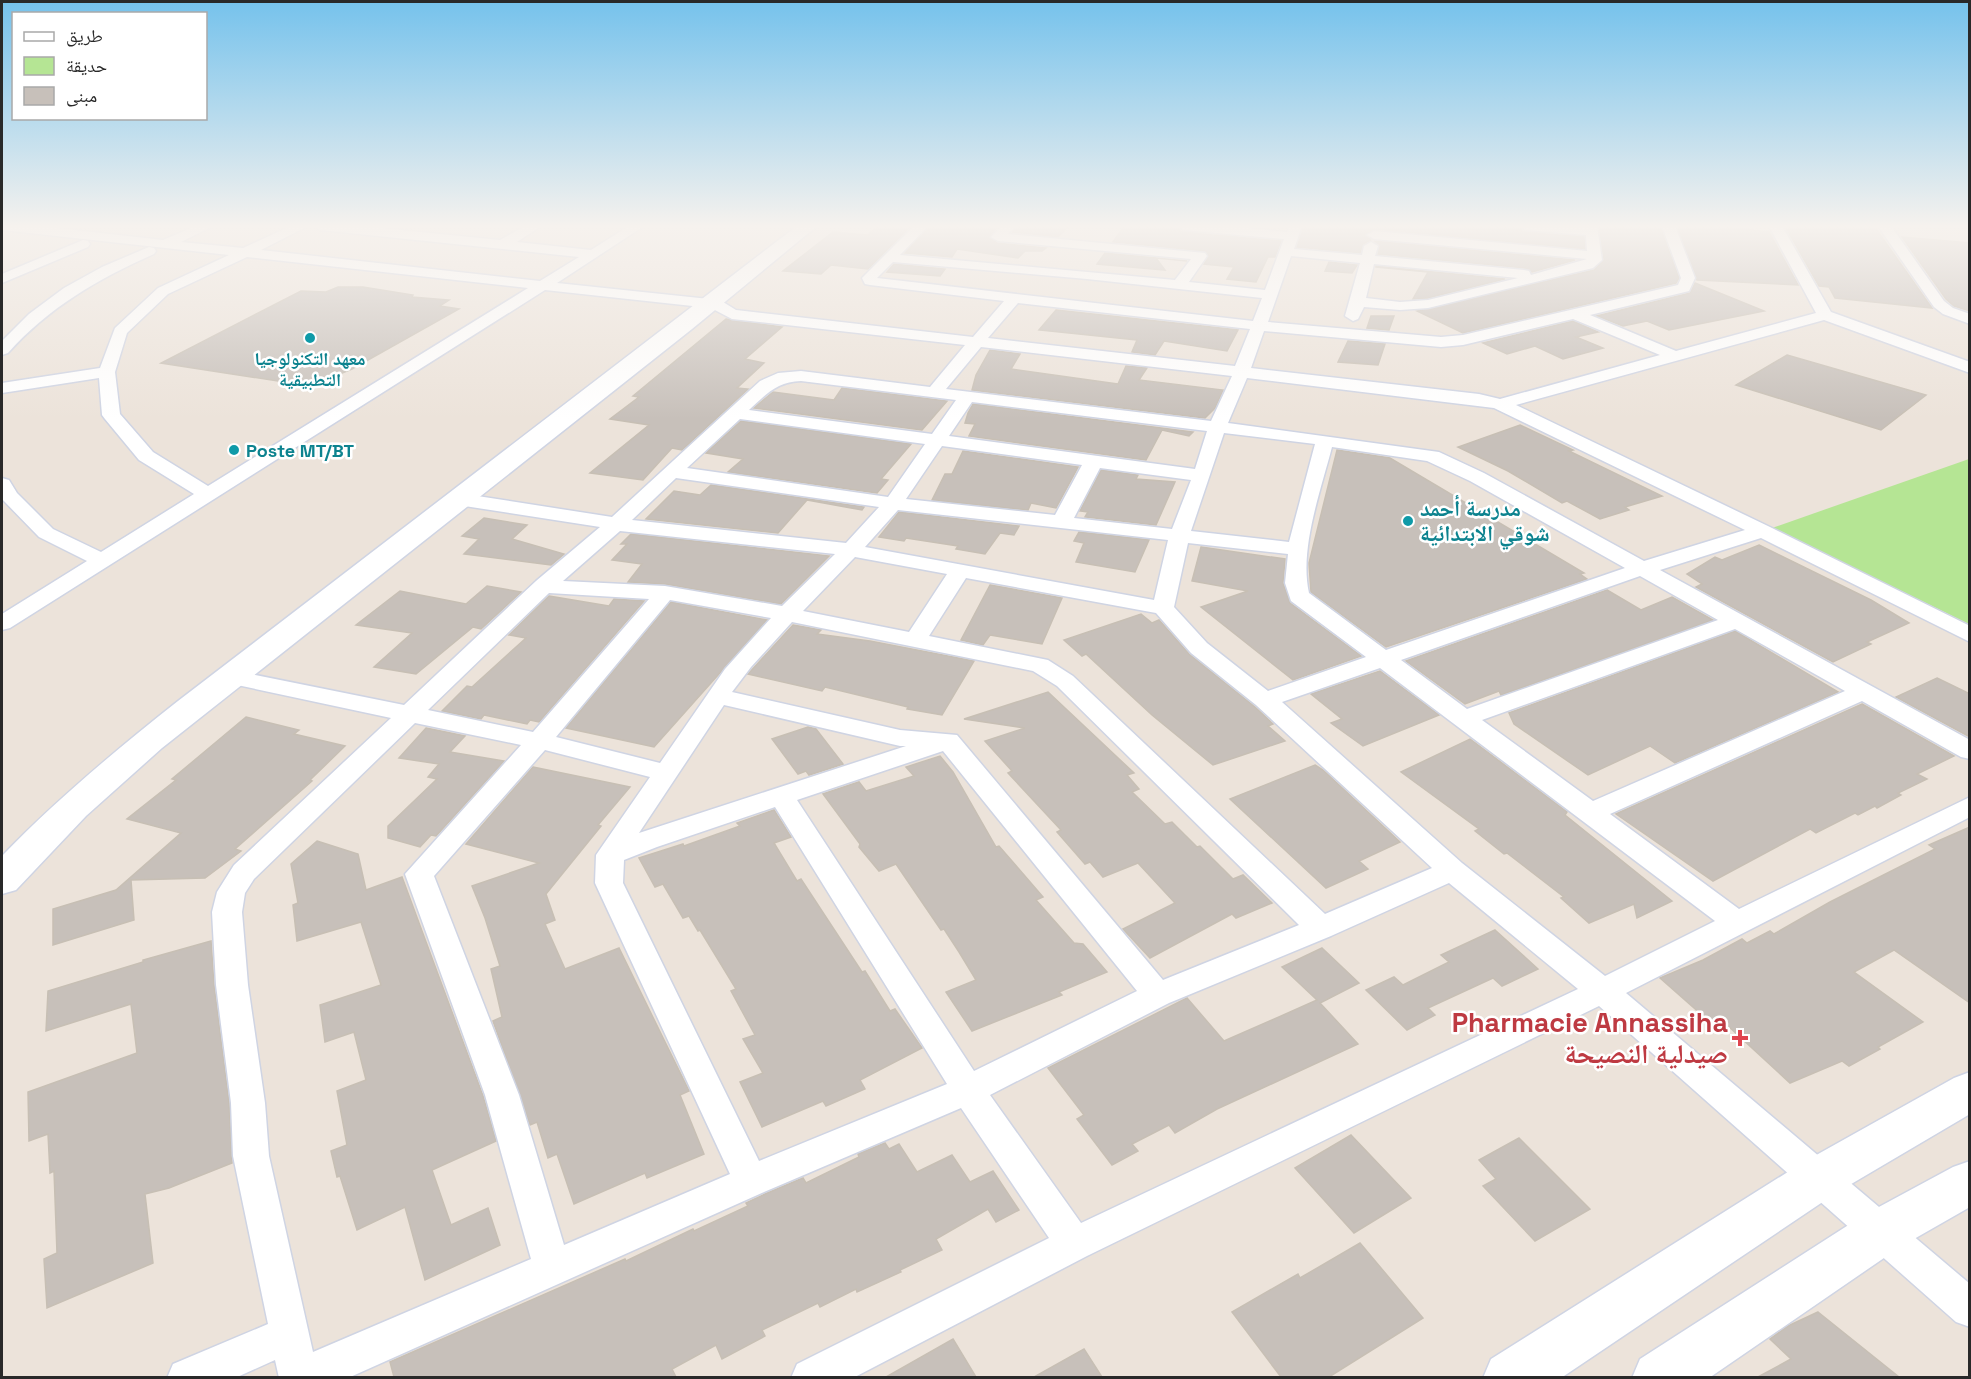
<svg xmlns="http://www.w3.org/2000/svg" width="1971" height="1379" viewBox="0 0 1971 1379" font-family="'Space Grotesk','Noto Naskh Arabic',sans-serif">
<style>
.green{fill:#b5e594}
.building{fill:#c7c0ba;stroke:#c7bfb4;stroke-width:1.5}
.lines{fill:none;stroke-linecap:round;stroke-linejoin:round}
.street-casing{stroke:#cfd4e3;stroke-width:3}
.secondary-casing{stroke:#cfd4e3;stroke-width:3}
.street{fill:#fff;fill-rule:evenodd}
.secondary{fill:#fff;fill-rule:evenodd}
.culture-dot{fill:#0f9aa8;stroke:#fff;stroke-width:2}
.health-dot{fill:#e0444e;stroke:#fff;stroke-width:2}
.labels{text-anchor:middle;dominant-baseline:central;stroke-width:5;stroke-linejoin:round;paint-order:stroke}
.far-culture-label{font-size:18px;font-weight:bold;fill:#0d838f;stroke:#fff}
.culture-label{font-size:22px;font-weight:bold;fill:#0d838f;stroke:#fff;text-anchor:start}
.near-health-label{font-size:27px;font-weight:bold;fill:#be3a42;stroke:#fff;text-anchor:end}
</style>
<rect width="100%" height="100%" fill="#ece3da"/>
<path class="green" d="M1969 459V624L1772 528Z"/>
<g class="building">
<path d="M877 226H911L868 269 831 265 821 274 783 271 833 232 868 235Z"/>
<path d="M930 226H998L989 237 997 243 1046 248 1042 251H1025L1018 258 957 249 952 257 905 253Z"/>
<path d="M1017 226H1069L1058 237 1013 232Z"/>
<path d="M1124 226H1175L1183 232 1281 241 1275 257H1268L1256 282 1227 279 1234 267 1204 264 1209 256 1205 251 1113 242Z"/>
<path d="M1304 226H1517L1525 232 1584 237 1585 249 1374 229 1365 234 1371 240 1363 244 1360 253 1297 247Z"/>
<path d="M1599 226H1660L1679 278 1676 283 1463 333 1417 311 1594 270 1604 260Z"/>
<path d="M1677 226H1717L1769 232 1798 285 1697 280Z"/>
<path d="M1785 226H1874L1932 308 1835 298 1829 287 1819 286Z"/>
<path d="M1902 237 1970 243V311L1954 306 1946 299Z"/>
<path d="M1374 241 1575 260 1532 272 1524 268 1378 254 1380 245Z"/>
<path d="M1105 253 1187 261 1156 258 1165 270 1097 264Z"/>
<path d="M1329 262 1357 265 1352 273 1325 271Z"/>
<path d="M894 264 945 269 940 276 887 272Z"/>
<path d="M1376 267V266L1505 279 1428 298 1413 299 1428 272Z"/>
<path d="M1695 283 1764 311 1669 330 1647 321 1623 326 1597 316 1690 293Z"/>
<path d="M338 287H363L413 295 412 297 449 300 440 306 459 309 352 369 310 386 161 363 301 291 326 292Z"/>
<path d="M1056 310 1238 330 1227 351 1164 341 1155 355 1132 352 1137 340 1039 330Z"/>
<path d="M1371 316H1394L1389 330 1367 328Z"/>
<path d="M726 319 782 327 745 359 764 363 737 388 748 389 682 450 672 448 643 480 590 473 649 425 610 419 639 397 633 396Z"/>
<path d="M1573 321 1598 332 1576 337 1603 348 1563 359 1535 346 1507 354 1483 343Z"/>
<path d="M1348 341 1385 344 1378 365 1338 362Z"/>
<path d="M990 350 1020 354 1011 369 1118 384 1126 366 1147 368 1139 380 1223 390 1215 408 1205 418 972 390 976 375Z"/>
<path d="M1787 355 1926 395 1881 430 1736 385Z"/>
<path d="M842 388 947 401 922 430 754 408 773 392 834 400Z"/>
<path d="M973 404 1193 432 1189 436 1162 430 1146 460 969 436 975 424 965 423 968 413Z"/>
<path d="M741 421 911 444 881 479 888 480 877 493 728 472 743 459 706 453Z"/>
<path d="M1520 425 1573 450 1569 451 1662 496 1625 507 1629 510 1600 519 1567 501 1562 503 1508 471 1458 447Z"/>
<path d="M1337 450 1390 458 1584 573 1580 574 1587 579 1386 647 1311 592 1309 563Z"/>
<path d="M963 451 1078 467 1056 508 1031 503 1028 510 932 500 945 474H952Z"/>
<path d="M1101 470 1138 475 1136 479 1175 482 1156 525 1085 517 1088 512 1080 511Z"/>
<path d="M711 485 864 507 862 510 807 500 778 533 646 519 674 491 700 495Z"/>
<path d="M899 512 1019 526 1014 535 1000 533 985 554 956 549 958 546 906 538 904 541 879 537Z"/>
<path d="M484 518 527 525 512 539 564 554 551 565 464 554 479 539 462 536Z"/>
<path d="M1079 532 1149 540 1135 572 1076 562 1084 543 1074 541Z"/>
<path d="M631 534 829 556 781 604 665 584 628 582 642 564 612 560 627 544H621Z"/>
<path d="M1759 545 1871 600 1909 623 1867 642 1871 644 1833 662 1696 587 1702 584 1687 574 1715 557 1722 560Z"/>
<path d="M1201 547 1285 559 1283 583 1290 603 1361 656 1293 680 1201 607 1248 591 1192 581Z"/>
<path d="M990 585 1062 598 1042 644 990 635 983 645 961 640Z"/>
<path d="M487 586 521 592 481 629 473 627 416 674 374 667 412 633 356 625 400 591 466 604Z"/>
<path d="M1607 590 1641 610 1672 597 1713 620 1501 695 1499 691 1465 704 1406 661Z"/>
<path d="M549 596 609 606 614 599 644 601 539 722 530 720 527 724 484 715 481 719 442 711 467 686 472 687 526 638 509 635Z"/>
<path d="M671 602 767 620 654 747 566 728Z"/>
<path d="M1141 614 1152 623 1159 620 1189 654 1255 707 1273 724 1268 726 1285 741 1213 765 1152 715 1086 654 1082 656 1064 640Z"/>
<path d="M793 625 821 630 817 634 870 641 974 661 942 715 907 709 908 707 825 687 822 691 748 674Z"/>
<path d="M1735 631 1838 692 1675 763 1650 746 1588 775 1514 724 1509 713Z"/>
<path d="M1380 671 1439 715 1363 746 1331 723 1342 719 1311 694Z"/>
<path d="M1937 678 1970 694V737L1896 697Z"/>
<path d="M1048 692 1134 773 1127 775 1139 789 1132 792 1165 824 1172 822 1197 847 1200 846 1233 879 1243 875 1272 903 1236 918 1232 914 1150 958 1123 929 1175 903 1138 863 1103 877 1090 862 1085 864 1057 832 1061 830 1008 773 1012 771 985 741 1025 728 964 719Z"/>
<path d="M1862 704 1954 756 1917 774 1927 779 1898 793 1901 795 1877 808 1875 806 1858 815 1855 813 1816 833 1810 829 1713 881 1616 814Z"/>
<path d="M246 717 299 730 294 734 345 746 310 780 312 781 235 849 241 851 205 878 131 880 134 920 53 945V909L116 890 181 833 127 819 176 780 172 779Z"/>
<path d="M808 727 816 729 843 764 809 775 806 771 798 774 772 739Z"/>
<path d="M426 728 465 736 450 752 504 761 436 836 431 835 420 847 388 838V826L437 779 428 777 439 764 399 758Z"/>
<path d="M1470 739 1567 812 1565 815 1672 901 1637 918 1634 904 1589 923 1561 898 1564 897 1507 853 1504 854 1475 831 1479 829 1401 772Z"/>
<path d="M940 756 953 772 996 847 999 846 1043 897 1036 900 1074 943 1083 944 1107 972 1059 992 1062 995 972 1031 946 992 976 980 959 952 944 929 941 930 896 864 879 871 859 847 860 844 823 794 859 782 866 791 914 776 906 767Z"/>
<path d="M1315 765 1323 770 1400 842 1359 861 1368 869 1326 888 1230 799Z"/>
<path d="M533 767 630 787 598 825 601 826 546 894 555 920 545 924 565 969 619 948 689 1091 680 1095 704 1154 647 1178 645 1173 574 1204 557 1154 548 1158 537 1122 530 1125 493 1021 502 1017 491 969 500 966 485 918 472 886 539 863 466 844Z"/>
<path d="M774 810 791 837 774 843 797 881 801 879 862 972 865 971 890 1011 895 1009 922 1048 860 1080 865 1089 826 1106 823 1101 762 1127 740 1082 763 1073 743 1039 755 1035 731 991 736 989 700 930 698 931 689 916 683 918 663 884 655 887 639 858 683 844 684 846 740 826 737 823Z"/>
<path d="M1970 827V1003L1894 950 1854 972 1923 1022 1878 1047 1880 1049 1849 1066 1842 1061 1790 1083 1728 1026 1719 1030 1660 978 1703 960 1742 939 1747 943 1770 931 1774 934 1830 902 1935 849 1929 845Z"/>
<path d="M317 841 358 854 366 890 402 877 483 1096 496 1141 432 1170 451 1225 488 1208 500 1245 425 1280 405 1207 357 1230 340 1176 337 1177 331 1151 347 1145 337 1091 366 1080 354 1032 325 1042 320 1005 381 985 361 922 297 941 293 905 298 903 291 864Z"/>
<path d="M1495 930 1538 969 1502 986 1493 978 1428 1008 1435 1015 1407 1030 1366 990 1394 977 1403 985 1449 962 1441 955Z"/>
<path d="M211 941 214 985 229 1103 232 1163 169 1188 145 1194 153 1263 47 1308 44 1259 57 1253 54 1171 50 1173 48 1134 29 1141 28 1092 137 1053 131 1004 46 1031 48 991 143 962V960Z"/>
<path d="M1322 948 1359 983 1320 1003 1358 1044 1217 1109 1175 1133 1169 1125 1132 1144 1138 1151 1112 1165 1077 1119 1084 1115 1048 1068 1187 998 1224 1041 1272 1020 1317 1000 1282 967Z"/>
<path d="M1351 1135 1411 1198 1354 1233 1295 1168Z"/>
<path d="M1519 1138 1590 1209 1535 1241 1483 1186 1496 1179 1479 1160Z"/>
<path d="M885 1143 889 1149 899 1144 917 1172 952 1155 970 1182 993 1171 1019 1210 996 1222 988 1209 936 1239 942 1250 900 1270 901 1272 857 1292 856 1289 820 1307 818 1303 762 1330 765 1336 722 1359 716 1345 672 1369 676 1377H394L390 1362 625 1259 626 1261 693 1229 694 1231 748 1206 746 1203 765 1194 803 1178 806 1183 859 1157 858 1154Z"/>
<path d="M1360 1243 1423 1318 1329 1377H1281L1232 1312 1298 1274 1300 1278Z"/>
<path d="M1818 1312 1899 1377H1758L1791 1359 1770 1339 1788 1326Z"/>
<path d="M953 1339 976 1377H886Z"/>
<path d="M1084 1349 1102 1377H1034Z"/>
</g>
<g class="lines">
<g class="street-casing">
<g id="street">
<path d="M2 226H39L163 240 196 226H213L181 242 243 248 291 226H308L261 250 540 281 579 257 320 230 314 226H360L500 240 525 226H541L517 242 591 250 629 226H644L557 283 709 299 715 297 736 310 973 337 1004 301 870 285 865 284 862 278 914 226H928L900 255 1175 280 1191 259 998 241 991 237 1001 226H1015L1008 234 1205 253 1207 256 1189 282 1265 290 1284 239 1183 230 1177 226H1227L1287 232 1289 226H1302L1294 249 1362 255 1364 246 1371 242 1378 246 1375 256 1524 270 1529 271 1531 275 1587 259 1374 239 1367 235 1374 231 1587 251 1586 235 1525 230 1519 226H1597L1602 260 1593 268 1428 308 1400 310 1364 307 1358 319 1353 321 1345 316 1360 263 1291 256 1268 322 1441 337 1463 335 1678 285 1681 278 1662 226H1675L1695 278 1689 291 1590 315 1676 351 1816 313 1769 226H1782L1831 312 1970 362V373L1824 320 1516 405 1770 527 1970 626V642L1761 538 1660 570 1970 740V759L1961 757 1862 701 1610 814 1739 909 1970 797V817L1626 993 1970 1284V1327L1956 1322 1599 1006 1087 1256 853 1378H791L797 1364 1049 1238 961 1108 764 1192 348 1378H279L275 1360 235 1378H167L173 1364 268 1324 233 1156 231 1103 216 985 212 912 217 892 234 865 391 718 223 682 219 677 223 672 231 670 404 705 536 581 600 527 458 505 451 503 448 499 451 495 458 493 612 517 760 381 778 373 801 371 930 387 965 345 732 319 711 308 545 290 10 628 2 630V614L87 561 39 537 2 499V478L9 480 17 493 53 529 101 552 194 494 139 460 105 419 102 415 99 378 2 393V383L100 368 115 328 158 288 229 255 2 230ZM247 257 528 288 208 486 153 452 120 414 115 372 127 333 168 294ZM893 262 1087 279 1262 298 1253 321 877 278ZM1374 264 1518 278 1428 300 1400 302 1366 298ZM1018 303 1250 329 1235 366 988 338ZM1573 319 1660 355 1500 399 1479 394 1251 368 1264 331 1441 347 1463 345ZM981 347 1232 376 1211 421 946 389ZM1247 378 1494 408 1745 530 1644 561 1484 473 1439 452 1228 423ZM801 381 956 400 932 434 749 410C766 394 777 382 801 381ZM972 402 1207 431 1195 469 949 436ZM740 419 925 444 888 497 687 468ZM1224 433 1315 444 1289 542 1191 531ZM942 446 1082 465 1055 515 906 499ZM1332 447 1427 461 1470 481 1625 568 1386 650 1309 593C1299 549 1321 490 1332 447ZM1100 468 1191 480 1172 529 1074 518ZM676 478 879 507 846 543 632 520ZM898 510 1168 540 1154 600 865 547ZM620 531 835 554 782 606 665 586 563 581ZM1188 543 1288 554 1285 583 1291 601 1366 657 1268 691 1207 643 1174 607ZM855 557 947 574 909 632 803 611ZM1640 576 1718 620 1467 709 1401 660ZM966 578 1156 613 1191 653 1256 705 1432 868 1325 914 1073 676 1048 660 929 636ZM549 593 649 599 533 732 428 710ZM670 600 771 618 725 669 660 763 556 737ZM792 622 1033 671 1057 686 1299 925 1163 980 957 735 900 730 732 692 751 667ZM1735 629 1845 691 1593 801 1482 720ZM1380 668 1715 921 1605 976 1462 863 1282 702ZM724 705 900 746H906L639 833ZM415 723 521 745 405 874 485 1095 531 1259 313 1352 269 1156 265 1103 248 985 242 912 245 893 254 879ZM545 750 650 777 596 855 595 883 730 1174 564 1245 519 1095 434 876ZM943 751 1137 991 974 1071 797 800ZM775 807 947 1084 759 1161 623 883 624 860 657 847ZM1449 883 1578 989 1081 1223 990 1095 1169 1003 1331 936Z"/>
<path d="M1878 226H1891L1944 301 1953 308 1970 314V324L1943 314 1934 307Z"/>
<path d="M83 240 88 241 90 244 88 247 2 283V274Z"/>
<path d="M149 247 154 248 156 251 154 254C98 279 49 307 8 353L2 355V341L29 314 64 288 102 267Z"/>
</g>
</g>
<g class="secondary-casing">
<g id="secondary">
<path d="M797 226H817L692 329 162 748 86 816 16 890 2 894V856C56 800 116 750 178 701Z"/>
<path d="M1970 1072V1114L1836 1193 1561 1378H1483L1491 1359 1802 1163 1954 1078Z"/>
<path d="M1970 1161V1207L1900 1247 1709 1378H1632L1640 1359 1864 1215 1953 1167Z"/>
</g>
</g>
<use href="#street" class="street"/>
<use href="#secondary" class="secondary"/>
</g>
<linearGradient id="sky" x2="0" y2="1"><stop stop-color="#75c2ec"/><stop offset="0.54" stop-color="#f6f2ee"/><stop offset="1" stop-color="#f6f2ee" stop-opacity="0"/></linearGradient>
<rect width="1971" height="419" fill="url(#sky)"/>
<g class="culture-dot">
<circle cx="310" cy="338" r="6"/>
<circle cx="234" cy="450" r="6"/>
<circle cx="1408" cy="521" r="6"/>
</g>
<path class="health-dot" d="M1737 1029h6v6h6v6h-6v6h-6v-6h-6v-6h6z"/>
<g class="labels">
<g class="far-culture-label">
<text x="310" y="358">معهد التكنولوجيا<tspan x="310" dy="21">التطبيقية</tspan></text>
<text x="246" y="450" text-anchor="start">Poste MT/BT</text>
</g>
<g class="culture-label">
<text x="1420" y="508">مدرسة أحمد<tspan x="1420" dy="25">شوقي الابتدائية</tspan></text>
</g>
<g class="near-health-label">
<text x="1728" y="1022">Pharmacie Annassiha<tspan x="1728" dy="31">صيدلية النصيحة</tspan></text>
</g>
</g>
<rect width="1971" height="1379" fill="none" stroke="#292929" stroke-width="6"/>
<rect x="12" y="12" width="195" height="108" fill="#ffffff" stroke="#a9a9a9" stroke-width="1.5"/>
<rect x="24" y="32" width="30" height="9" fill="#ffffff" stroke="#a9a9a9" stroke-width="1.5"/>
<text x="66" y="42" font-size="18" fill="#292929">طريق</text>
<rect x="24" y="57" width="30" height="18" fill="#b5e594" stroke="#a9a9a9" stroke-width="1.5"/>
<text x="66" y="72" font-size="18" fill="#292929">حديقة</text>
<rect x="24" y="87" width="30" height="18" fill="#c7c0ba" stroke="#a9a9a9" stroke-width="1.5"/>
<text x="66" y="102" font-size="18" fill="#292929">مبنى</text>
</svg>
